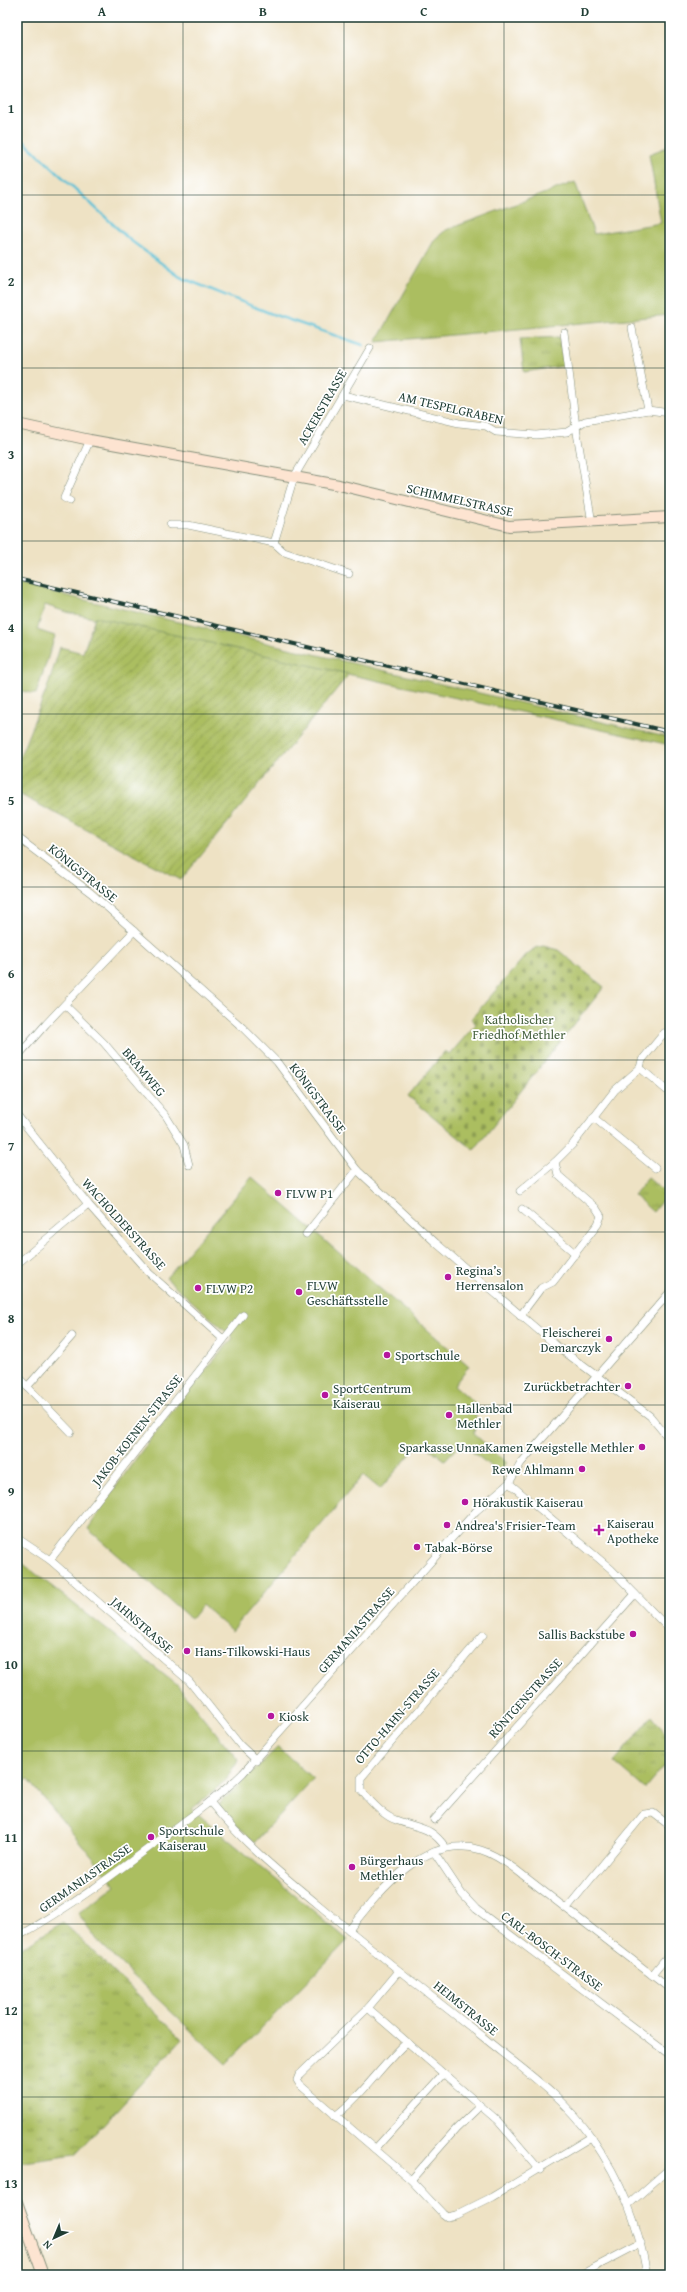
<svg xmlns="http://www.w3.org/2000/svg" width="687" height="2292" viewBox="0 0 687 2292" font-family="'Gentium Book Plus',serif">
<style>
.grass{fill:#abbe61;stroke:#657e4a}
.cemetery{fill:url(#cemetery-stones);stroke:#657e4a}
.park{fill:url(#park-tufts);stroke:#657e4a}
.garden{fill:url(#garden-furrows);stroke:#657e4a}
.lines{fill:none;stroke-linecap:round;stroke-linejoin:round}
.stream{stroke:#58c0d6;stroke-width:2.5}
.street-casing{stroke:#86907c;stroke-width:8}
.secondary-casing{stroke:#86907c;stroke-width:12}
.street{stroke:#fff;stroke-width:7}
.secondary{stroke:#fde4d1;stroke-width:10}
.rail-casing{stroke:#1f3d34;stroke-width:4}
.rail{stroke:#fff;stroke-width:2.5;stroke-dasharray:8;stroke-linecap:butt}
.grid{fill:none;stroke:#1f3d34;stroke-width:1;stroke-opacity:0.55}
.poi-dot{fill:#b5179e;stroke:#fff;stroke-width:1.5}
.labels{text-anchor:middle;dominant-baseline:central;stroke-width:3.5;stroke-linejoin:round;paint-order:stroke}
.street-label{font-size:13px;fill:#1f3d34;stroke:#fff}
.park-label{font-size:13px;fill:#496442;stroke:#fff}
.poi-label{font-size:13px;fill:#1f3d34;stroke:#fff;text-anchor:start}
.neatline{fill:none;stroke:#1f3d34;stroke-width:1.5}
.grid-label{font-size:13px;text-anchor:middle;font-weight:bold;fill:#1f3d34}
</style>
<defs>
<pattern id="cemetery-stones" width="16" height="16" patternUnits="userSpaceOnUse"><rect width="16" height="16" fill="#abbe61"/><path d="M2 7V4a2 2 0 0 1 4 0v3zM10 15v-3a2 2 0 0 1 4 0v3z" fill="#8b9c51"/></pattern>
<pattern id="park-tufts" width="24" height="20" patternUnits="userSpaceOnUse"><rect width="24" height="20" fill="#abbe61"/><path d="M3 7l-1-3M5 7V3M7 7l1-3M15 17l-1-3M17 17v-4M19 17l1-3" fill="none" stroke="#8b9c51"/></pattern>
<pattern id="garden-furrows" width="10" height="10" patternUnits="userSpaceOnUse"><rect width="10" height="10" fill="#abbe61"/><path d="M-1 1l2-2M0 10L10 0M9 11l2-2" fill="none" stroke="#8b9c51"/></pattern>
</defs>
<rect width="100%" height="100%" fill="#fff"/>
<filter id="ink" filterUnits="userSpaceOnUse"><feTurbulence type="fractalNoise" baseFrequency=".025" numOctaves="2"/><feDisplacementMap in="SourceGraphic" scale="8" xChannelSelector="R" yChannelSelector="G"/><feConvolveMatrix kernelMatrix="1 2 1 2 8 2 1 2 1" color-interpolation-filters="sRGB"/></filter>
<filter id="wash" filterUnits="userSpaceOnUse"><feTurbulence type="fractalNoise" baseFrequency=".012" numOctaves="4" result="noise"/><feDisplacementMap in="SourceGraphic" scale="16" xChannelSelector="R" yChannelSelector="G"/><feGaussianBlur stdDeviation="0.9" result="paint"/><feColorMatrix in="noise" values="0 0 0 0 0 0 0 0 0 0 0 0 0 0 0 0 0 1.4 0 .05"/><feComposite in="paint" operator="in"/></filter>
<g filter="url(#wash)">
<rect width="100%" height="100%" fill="#eee2c4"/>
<g class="grass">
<path d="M670 146V315L376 342 435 239 446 230 575 182 594 234 661 223 649 154Z"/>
<path d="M17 584 670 738V745L66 612 45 605 37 630 55 636 36 694 17 690Z"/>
<path d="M252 1177 469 1366 454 1385 477 1405 474 1434 507 1463 498 1472 461 1443 445 1460 421 1442 380 1489 363 1475 232 1631 202 1605 191 1619 88 1529C130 1462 181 1398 233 1338L166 1278Z"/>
<path d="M17 1559 177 1685 238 1760 225 1781 192 1809 348 1940 226 2064 100 1944 78 1913 116 1886 28 1779 17 1787Z"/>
<path d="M278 1747 313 1779 255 1842 222 1813 219 1806 221 1802Z"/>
</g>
<path class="cemetery" d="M543 946 558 950 604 987 474 1150 408 1096 445 1051 450 1054 476 1024 471 1019 526 955 535 948Z"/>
<g class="park">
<path d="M559 337 564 366 524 372 520 339Z"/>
<path d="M648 1178 667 1194 653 1212 634 1195Z"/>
<path d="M652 1716 670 1739V1759L645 1789 614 1762Z"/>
<path d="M63 1922 182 2039 75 2155 17 2163V1951Z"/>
</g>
<path class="garden" d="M95 617 349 674 181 880 17 793V764L49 683 60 647 83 653Z"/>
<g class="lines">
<path class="stream" d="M17 135 130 240 180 277 272 314 363 345"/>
</g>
</g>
<g filter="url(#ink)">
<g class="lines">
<g class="street-casing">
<g id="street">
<path d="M632 328 648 410"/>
<path d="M564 332 576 427 592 523"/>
<path d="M343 395 459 423 486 426 496 432 536 435 567 432 585 421 627 414 648 410 670 413"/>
<path d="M70 501 64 498 90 440"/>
<path d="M170 525H188L274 543 294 477 370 348"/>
<path d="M274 543 284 552 349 574"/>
<path d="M17 837 91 893 243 1028 277 1062 357 1170 436 1243 558 1347 650 1416 670 1440"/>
<path d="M65 1005 104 1043 166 1116 184 1145 189 1165"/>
<path d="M17 1057 46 1024 134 931"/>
<path d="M640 1068 670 1093"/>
<path d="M17 1115 88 1204 149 1273 223 1339"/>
<path d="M593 1117 655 1168"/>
<path d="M520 1191 555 1162"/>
<path d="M522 1209 576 1254"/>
<path d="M306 1234 357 1170"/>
<path d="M17 1264 88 1204"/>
<path d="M520 1316 541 1288 553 1282 598 1224 601 1216 596 1208 558 1175 555 1162 573 1144 615 1090 640 1068 642 1060 664 1033 670 1037"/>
<path d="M17 1376 71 1432"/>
<path d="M27 1387 72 1336"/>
<path d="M509 1483 611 1569 670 1630"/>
<path d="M17 1538 50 1560 189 1681 240 1745 256 1760"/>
<path d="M50 1560 243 1315"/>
<path d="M210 1802C242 1842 281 1874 320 1906 374 1951 428 1994 483 2037 521 2068 564 2097 592 2138 622 2182 638 2222 647 2275"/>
<path d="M434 1820 635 1594"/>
<path d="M446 1848C430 1825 419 1829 396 1820 383 1816 370 1801 361 1790V1778L483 1635"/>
<path d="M434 1852 462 1894 476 1909 670 2055"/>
<path d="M567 1908 644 1814 653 1813 670 1826"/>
<path d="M349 1930C379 1892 425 1832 481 1850 494 1854 504 1861 515 1869L670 1989"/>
<path d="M17 1937C71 1907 121 1869 170 1832 195 1813 221 1795 243 1773L476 1511 509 1483 521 1463 670 1292"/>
<path d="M399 1971 368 2008 299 2075 297 2080 300 2085 411 2180 443 2214 447 2217 456 2215 492 2197 591 2137"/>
<path d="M652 1975 670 1953"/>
<path d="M368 2008 497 2120 540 2170"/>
<path d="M335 2116C362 2096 381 2066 406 2043"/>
<path d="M375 2149 443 2074"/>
<path d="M411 2180 456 2129 480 2106"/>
<path d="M629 2204 670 2168"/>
<path d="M580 2275 641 2243"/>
</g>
</g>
<g class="secondary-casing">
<g id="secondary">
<path d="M17 424 90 440 339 485 509 526 670 517"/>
<path d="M17 2202 43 2275"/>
</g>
</g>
<use href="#street" class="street"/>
<use href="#secondary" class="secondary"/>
<g class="rail-casing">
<path id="rail" d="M17 579 670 732"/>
</g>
<use href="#rail" class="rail"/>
</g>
</g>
<path class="grid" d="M183 17V2275M344 17V2275M504 17V2275M17 195H670M17 368H670M17 541H670M17 714H670M17 887H670M17 1060H670M17 1232H670M17 1405H670M17 1578H670M17 1751H670M17 1924H670M17 2097H670"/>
<g class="poi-dot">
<circle cx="278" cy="1193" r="4"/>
<circle cx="448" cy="1277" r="4"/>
<circle cx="198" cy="1288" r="4"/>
<circle cx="299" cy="1292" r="4"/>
<circle cx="609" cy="1339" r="4"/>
<circle cx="387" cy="1355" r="4"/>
<circle cx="628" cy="1386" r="4"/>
<circle cx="325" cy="1395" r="4"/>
<circle cx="449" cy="1415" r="4"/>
<circle cx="642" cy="1447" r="4"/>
<circle cx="582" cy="1469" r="4"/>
<circle cx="465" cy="1502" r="4"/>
<circle cx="447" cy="1525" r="4"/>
<path d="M597 1524h4v4h4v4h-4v4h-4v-4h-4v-4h4z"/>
<circle cx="417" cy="1547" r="4"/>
<circle cx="633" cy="1634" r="4"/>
<circle cx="187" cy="1651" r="4"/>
<circle cx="271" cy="1716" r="4"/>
<circle cx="151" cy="1837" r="4"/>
<circle cx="352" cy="1867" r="4"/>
</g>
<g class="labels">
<g class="street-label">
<text transform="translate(322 407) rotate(-60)">ACKERSTRASSE</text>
<text transform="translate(451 408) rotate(13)">AM TESPELGRABEN</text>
<text transform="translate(460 500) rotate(13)">SCHIMMELSTRASSE</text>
<text transform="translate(83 873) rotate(39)">KÖNIGSTRASSE</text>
<text transform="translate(144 1072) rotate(50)">BRAMWEG</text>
<text transform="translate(318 1098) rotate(53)">KÖNIGSTRASSE</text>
<text transform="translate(124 1224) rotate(48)">WACHOLDERSTRASSE</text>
<text transform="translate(137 1430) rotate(-52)">JAKOB-KOENEN-STRASSE</text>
<text transform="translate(142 1625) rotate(41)">JAHNSTRASSE</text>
<text transform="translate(356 1630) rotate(-49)">GERMANIASTRASSE</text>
<text transform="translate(525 1698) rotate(-48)">RÖNTGENSTRASSE</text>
<text transform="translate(397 1716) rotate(-49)">OTTO-HAHN-STRASSE</text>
<text transform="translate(85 1878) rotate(-35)">GERMANIASTRASSE</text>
<text transform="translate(552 1951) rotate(37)">CARL-BOSCH-STRASSE</text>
<text transform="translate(466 2008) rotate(39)">HEIMSTRASSE</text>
</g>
<g class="park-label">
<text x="519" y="1019">Katholischer<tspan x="519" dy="15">Friedhof Methler</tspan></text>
</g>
<g class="poi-label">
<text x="286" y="1193">FLVW P1</text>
<text x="456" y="1270">Regina’s<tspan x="456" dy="15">Herrensalon</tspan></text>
<text x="307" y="1285">FLVW<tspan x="307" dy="15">Geschäftsstelle</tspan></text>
<text x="206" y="1288">FLVW P2</text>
<text x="601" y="1332" text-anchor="end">Fleischerei<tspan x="601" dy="15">Demarczyk</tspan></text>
<text x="395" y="1355">Sportschule</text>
<text x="620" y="1386" text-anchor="end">Zurückbetrachter</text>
<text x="333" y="1388">SportCentrum<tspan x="333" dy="15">Kaiserau</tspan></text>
<text x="457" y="1408">Hallenbad<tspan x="457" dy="15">Methler</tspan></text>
<text x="634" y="1447" text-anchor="end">Sparkasse UnnaKamen Zweigstelle Methler</text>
<text x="574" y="1469" text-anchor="end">Rewe Ahlmann</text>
<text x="473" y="1502">Hörakustik Kaiserau</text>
<text x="607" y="1523">Kaiserau<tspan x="607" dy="15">Apotheke</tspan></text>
<text x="455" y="1525">Andrea's Frisier-Team</text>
<text x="425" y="1547">Tabak-Börse</text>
<text x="625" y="1634" text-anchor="end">Sallis Backstube</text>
<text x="195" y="1651">Hans-Tilkowski-Haus</text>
<text x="279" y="1716">Kiosk</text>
<text x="159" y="1830">Sportschule<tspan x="159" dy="15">Kaiserau</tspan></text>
<text x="360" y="1860">Bürgerhaus<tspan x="360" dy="15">Methler</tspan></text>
</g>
</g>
<rect width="687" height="2292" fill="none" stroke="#fff" stroke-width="44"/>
<g transform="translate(54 2238) rotate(224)" stroke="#ffffff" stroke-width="3" paint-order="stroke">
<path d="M0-3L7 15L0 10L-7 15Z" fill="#1f3d34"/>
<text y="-6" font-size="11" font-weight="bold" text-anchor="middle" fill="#1f3d34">N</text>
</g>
<rect x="22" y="22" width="643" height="2248" class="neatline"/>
<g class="grid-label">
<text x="102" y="16">A</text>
<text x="263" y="16">B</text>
<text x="424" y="16">C</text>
<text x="585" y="16">D</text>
<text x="11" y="113">1</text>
<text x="11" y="286">2</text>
<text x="11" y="459">3</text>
<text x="11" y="632">4</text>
<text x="11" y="805">5</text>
<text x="11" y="978">6</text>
<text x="11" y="1151">7</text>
<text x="11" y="1323">8</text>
<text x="11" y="1496">9</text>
<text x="11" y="1669">10</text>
<text x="11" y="1842">11</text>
<text x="11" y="2015">12</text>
<text x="11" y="2188">13</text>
</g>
</svg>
